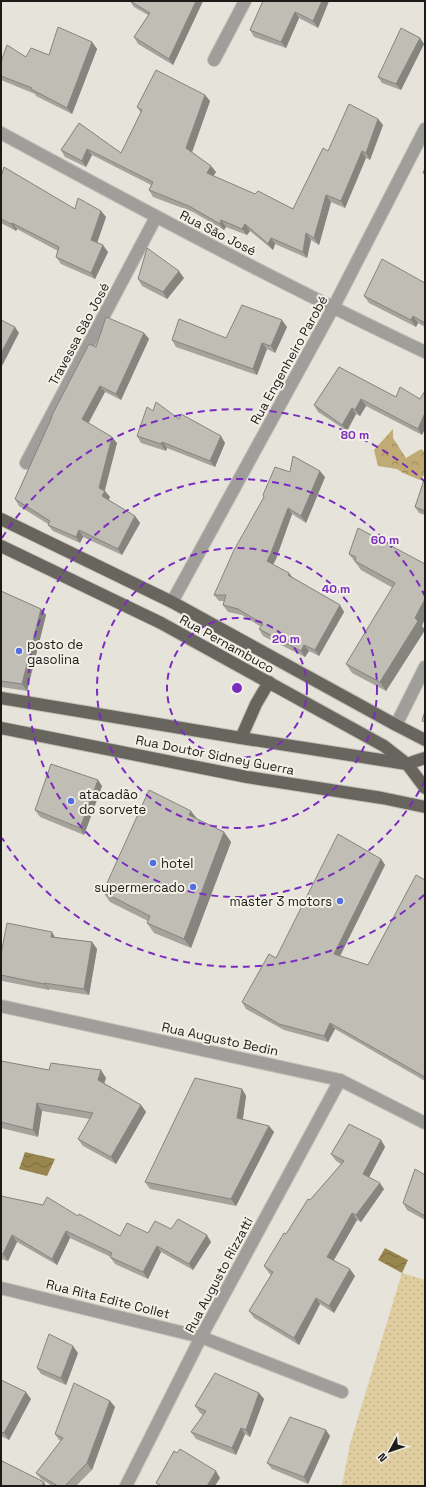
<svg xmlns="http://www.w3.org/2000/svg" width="426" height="1487" viewBox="0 0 426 1487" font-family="'Space Grotesk',sans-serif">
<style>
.grass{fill:url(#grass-dots)}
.forest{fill:url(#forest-crowns)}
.water{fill:url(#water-waves)}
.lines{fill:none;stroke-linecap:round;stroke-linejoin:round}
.minor-casing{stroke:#c2bfb7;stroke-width:14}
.major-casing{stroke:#c2bfb7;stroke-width:14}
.minor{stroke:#9f9e9a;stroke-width:12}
.major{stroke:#67655e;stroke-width:12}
.wall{fill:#a5a39c}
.shaded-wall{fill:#86847f}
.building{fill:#c0bdb5;stroke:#86847f}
.ring{fill:none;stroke:#7b2cbf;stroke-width:2;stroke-dasharray:7 5}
.poi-dot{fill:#526ee3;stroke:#f3f0e7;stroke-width:1.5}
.labels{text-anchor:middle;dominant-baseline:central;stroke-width:4;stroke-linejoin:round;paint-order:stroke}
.street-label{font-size:13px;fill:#1c1b17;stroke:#f3f0e7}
.poi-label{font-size:13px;fill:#1c1b17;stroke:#f3f0e7;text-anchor:start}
.centre{fill:#7b2cbf;stroke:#f3f0e7;stroke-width:2}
.ring-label{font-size:12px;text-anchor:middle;font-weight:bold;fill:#7b2cbf;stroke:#f3f0e7;stroke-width:4;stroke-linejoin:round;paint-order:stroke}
</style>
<defs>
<pattern id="grass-dots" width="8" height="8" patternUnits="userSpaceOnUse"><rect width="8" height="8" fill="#dfcda0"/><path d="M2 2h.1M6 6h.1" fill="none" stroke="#bfaf89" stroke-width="1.8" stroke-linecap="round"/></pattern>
<pattern id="forest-crowns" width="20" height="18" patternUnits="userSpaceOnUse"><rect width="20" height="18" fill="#c0ab74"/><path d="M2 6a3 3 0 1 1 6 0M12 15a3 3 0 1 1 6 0" fill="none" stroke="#9b8a5e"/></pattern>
<pattern id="water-waves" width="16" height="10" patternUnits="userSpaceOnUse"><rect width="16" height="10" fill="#99864f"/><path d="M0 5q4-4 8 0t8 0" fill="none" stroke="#7c6d41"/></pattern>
</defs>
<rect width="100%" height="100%" fill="#e6e3da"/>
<path class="grass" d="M402 1273 425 1280V1486H342L350 1444Z"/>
<path class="forest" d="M393 429V438L406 458 421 449 425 452V474L420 480 403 473 397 469 378 466 374 450Z"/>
<g class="water">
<path d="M25 1152 55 1159 47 1176 19 1169Z"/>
<path d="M385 1248 408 1260 402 1273 378 1260Z"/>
</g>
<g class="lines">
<g class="minor-casing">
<g id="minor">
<path d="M214 60 245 1"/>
<path d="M1 133C141 209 281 284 425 352"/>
<path d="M26 463 156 217"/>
<path d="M172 602 333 308 425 129"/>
<path d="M396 725 425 667"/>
<path d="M1 1006 340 1080 425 1123"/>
<path d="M1 1288 201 1337 342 1392"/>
<path d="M126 1486 201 1337 340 1080"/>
</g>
</g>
<g class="major-casing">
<g id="major">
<path d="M1 519 172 602 396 725 425 740"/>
<path d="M1 546 161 623 384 746 407 764 425 788"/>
<path d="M1 698 241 738 407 764 425 758"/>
<path d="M1 728 247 777 382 798 425 807"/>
<path d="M241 738 256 704 269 682"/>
</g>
</g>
<use href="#minor" class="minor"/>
<use href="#major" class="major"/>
</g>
<g class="wall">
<path d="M130 1H203L173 65 138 44 134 37 148 15 134 7Z"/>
<path d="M263 1H329L318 28 299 18 286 48 254 37 250 30Z"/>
<path d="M420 38 424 44 401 90 382 83 378 77Z"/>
<path d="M92 42 97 49 72 114 36 96 35 94 1 80V62L26 57 49 55Z"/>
<path d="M205 95 210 101 192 152 211 166 216 172 213 176 255 194 293 209 328 151 378 119 383 125 370 160 366 158 345 208 331 202 319 245 311 240 307 258 275 244 273 250 250 231 247 235 226 227 224 230 193 212 153 197 149 190 151 185 92 155 86 167 65 157 61 150 79 123 121 153 141 113 137 107Z"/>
<path d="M1 177 75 209 101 211 106 217 97 242 108 252 95 279 61 264 56 257 58 251 17 229 16 231 1 223Z"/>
<path d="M184 278 167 299 142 286 138 279Z"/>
<path d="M425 283V327L418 323 416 327 369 303 364 296Z"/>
<path d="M287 327 275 353 267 349 257 375 176 347 172 340 226 338Z"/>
<path d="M144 333 149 339 121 400 105 392 88 423 117 443 104 490 110 497 108 500 135 516 140 523 122 555 83 537 80 543 53 531 48 525V524L19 506 15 499 52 418 51 417 96 347Z"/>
<path d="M339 367 396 397 420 399 425 391V429L422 435 366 406 360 416 356 414 347 431 318 412 314 405Z"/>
<path d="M153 411 179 419 225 443 215 467 167 448 166 451 141 443 137 436Z"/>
<path d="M290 472 325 477 306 523 292 514 276 559 273 565 293 578 340 605 344 612 319 656 309 651 305 657 263 636 259 629 261 627 242 615 228 612 223 605 224 601H219L214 595Z"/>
<path d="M425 477V515L419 513 415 507Z"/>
<path d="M349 554 425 564 422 626 425 630 386 691 352 673 346 664 393 588 361 570Z"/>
<path d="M1 591 41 609 46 615 27 691 1 687Z"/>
<path d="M98 780 102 786 84 835 40 817 35 810Z"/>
<path d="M224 832 231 842 191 948 154 933 147 923 148 921 110 902 103 892Z"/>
<path d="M381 859 385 865 340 956 368 965 425 880V1081L335 1029 328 1042 284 1030 246 1009 242 1002 276 958Z"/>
<path d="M55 937 92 942 97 949 89 995 49 989V990L2 981 1 980V954Z"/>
<path d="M1 1061 49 1070 106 1078 104 1083 141 1105 146 1112 116 1164 83 1146 78 1139 90 1119 42 1111 38 1137 1 1128Z"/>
<path d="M242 1089 246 1096 243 1119 269 1126 274 1132 236 1206 150 1189 145 1182Z"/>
<path d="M381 1140 385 1147 369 1177 384 1189 361 1222 357 1220 334 1260 355 1276 334 1313 320 1304 299 1345 254 1318 249 1311 271 1275 269 1273 264 1266 310 1200 341 1164 336 1161 331 1154Z"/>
<path d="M425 1175V1220L407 1210 403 1203Z"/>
<path d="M1 1196 78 1216 120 1236 148 1233 171 1229 211 1242 193 1270 161 1252 148 1279 115 1264 110 1257H111L70 1238 57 1265 17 1242 8 1261 1 1259Z"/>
<path d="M78 1353 66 1385 41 1374 37 1368Z"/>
<path d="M1 1380 31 1399 9 1440 1 1436Z"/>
<path d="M259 1393 264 1399 250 1437 245 1434 236 1455 196 1439 191 1432 203 1415 200 1413 195 1406Z"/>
<path d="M110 1401 115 1407 92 1470 76 1486H52L41 1479 36 1473 61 1441 59 1440 55 1434Z"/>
<path d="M330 1436 308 1484 272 1469 267 1463Z"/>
</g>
<g class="shaded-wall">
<path d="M196 1H203L173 65 169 59Z"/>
<path d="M322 1H329L318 28 313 21Z"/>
<path d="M295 12 299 18 286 48 281 42Z"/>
<path d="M420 38 424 44 401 90 396 84Z"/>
<path d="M92 42 97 49 72 114 67 108Z"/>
<path d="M205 95 210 101 191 155 186 148Z"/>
<path d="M378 119 383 125 370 160 366 153Z"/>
<path d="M87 149 92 155 86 167 82 161Z"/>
<path d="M362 151 366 158 345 208 341 201Z"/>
<path d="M211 166 216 172 211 180 207 173Z"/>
<path d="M326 195 331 202 319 245 314 238Z"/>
<path d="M101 211 106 217 96 246 91 240Z"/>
<path d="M221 220 226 227 224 230 220 224Z"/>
<path d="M12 223 17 229 16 231 11 224Z"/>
<path d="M245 224 250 231 247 235 242 229Z"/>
<path d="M306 233 311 240 307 258 303 252Z"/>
<path d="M271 238 275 244 273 250 268 244Z"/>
<path d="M103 245 108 252 95 279 91 273Z"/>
<path d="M179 271 184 278 167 299 163 292Z"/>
<path d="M413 316 418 323 416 327 411 320Z"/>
<path d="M282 320 287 327 275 353 271 346Z"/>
<path d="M15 327 19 333 1 368V353Z"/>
<path d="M144 333 149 339 121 400 116 394Z"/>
<path d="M262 343 267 349 257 375 253 369Z"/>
<path d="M100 386 105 392 87 426 82 419Z"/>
<path d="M361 399 366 406 360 416 355 410Z"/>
<path d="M352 408 356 414 347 431 342 425Z"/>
<path d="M424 415 425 416V429L422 435 418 429Z"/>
<path d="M221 436 225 443 215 467 210 461Z"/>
<path d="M112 437 117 443 104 494 105 491 110 497 107 503 102 496 99 488Z"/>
<path d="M162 442 167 448 166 451 161 444Z"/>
<path d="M320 471 325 477 306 523 301 516Z"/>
<path d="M288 508 292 514 276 559 271 568 267 561Z"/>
<path d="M135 516 140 523 122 555 118 549Z"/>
<path d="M79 530 83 537 80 543 76 537Z"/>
<path d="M289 573 294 579 288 575Z"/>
<path d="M425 599V619L422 626 425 630 386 691 380 682Z"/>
<path d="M340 605 344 612 319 656 315 650Z"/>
<path d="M41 609 46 615 27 691 22 684Z"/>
<path d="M304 645 309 651 305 657 301 651Z"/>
<path d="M98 780 102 786 84 835 80 828Z"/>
<path d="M191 811 198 820 189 815Z"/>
<path d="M224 832 231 842 191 948 184 939Z"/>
<path d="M381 859 385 865 338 960 334 954Z"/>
<path d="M52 932 56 939 51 937Z"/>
<path d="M92 942 97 949 89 995 84 989Z"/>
<path d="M44 983 49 989V990L44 984Z"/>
<path d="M330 1023 335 1029 328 1042 324 1036Z"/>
<path d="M101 1070 106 1078 103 1087 98 1080Z"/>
<path d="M242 1089 246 1096 242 1124 237 1118Z"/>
<path d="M37 1103 42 1111 38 1137 33 1130Z"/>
<path d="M141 1105 146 1112 116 1164 111 1157Z"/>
<path d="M269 1126 274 1132 236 1206 231 1199Z"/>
<path d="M381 1140 385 1147 367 1181 363 1174Z"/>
<path d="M380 1183 384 1189 361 1222 356 1215Z"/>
<path d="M352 1213 357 1220 332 1263 327 1257Z"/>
<path d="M66 1231 70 1238 57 1265 52 1259Z"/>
<path d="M12 1235 17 1242 8 1261 3 1254Z"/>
<path d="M207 1235 211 1242 193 1270 189 1264Z"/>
<path d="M157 1246 161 1252 148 1279 143 1272Z"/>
<path d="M350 1269 355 1276 334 1313 329 1306Z"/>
<path d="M316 1298 320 1304 299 1345 294 1338Z"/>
<path d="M73 1346 78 1353 66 1385 61 1378Z"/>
<path d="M26 1392 31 1399 9 1440 4 1433Z"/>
<path d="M259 1393 264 1399 250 1437 246 1430Z"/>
<path d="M110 1401 115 1407 92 1470 87 1463Z"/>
<path d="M241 1428 245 1434 236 1455 232 1448Z"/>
<path d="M326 1430 330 1436 308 1484 304 1477Z"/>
<path d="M216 1471 220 1478 215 1486H207Z"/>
<path d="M44 1482 46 1486H42Z"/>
</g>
<g class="building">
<path d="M130 1H196L169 59 134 37 150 13Z"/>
<path d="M263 1H322L313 21 295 12 281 42 250 30Z"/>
<path d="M58 27 92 42 67 108 31 89 32 88 1 76V62L7 45 26 57 31 48 49 55Z"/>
<path d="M401 28 420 38 396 84 378 77Z"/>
<path d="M156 70 205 95 186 148 211 166 207 173 255 194 258 191 293 209 323 148 328 151 349 104 378 119 366 153 362 151 341 201 326 195 314 238 306 233 303 252 271 238 268 244 245 224 242 229 221 220 220 224 189 206 149 190 153 182 87 149 82 161 61 150 79 123 121 153 142 110 137 107Z"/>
<path d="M4 167 75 209 78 198 101 211 91 240 103 245 91 273 56 257 59 247 12 223 11 224 1 219V177Z"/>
<path d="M425 168V174L423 173Z"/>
<path d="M147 248 179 271 163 292 138 279Z"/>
<path d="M382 259 425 283V323L413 316 411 320 364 296Z"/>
<path d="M242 305 282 320 271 346 262 343 253 369 172 340 179 319 226 338Z"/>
<path d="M106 317 144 333 116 394 100 386 82 419 112 437 99 488 105 491 102 496 135 516 118 549 79 530 76 537 48 525 50 521 15 499 52 417H51L89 344 96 347Z"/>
<path d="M1 320 15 327 1 353Z"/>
<path d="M339 367 396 397 400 387 420 399 425 391V415H424L418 429 361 399 355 410 352 408 342 425 314 405Z"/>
<path d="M156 402 179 419 181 414 221 436 210 461 162 442 161 444 137 436 147 407 153 411Z"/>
<path d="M293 456 320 471 301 516 288 508 271 553 267 561 289 573 288 575 340 605 315 650 304 645 301 651 259 629 263 624 238 609 223 605 226 595H214L234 550 264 497 263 495 275 467 290 472Z"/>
<path d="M425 477V511L415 507Z"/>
<path d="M358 528 425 564V599L415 618 418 621 380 682 346 664 395 583 355 561 356 557 349 554Z"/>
<path d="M1 591 41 609 22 684 1 681Z"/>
<path d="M425 711V722L422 721Z"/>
<path d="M51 764 98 780 80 828 35 810Z"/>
<path d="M149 790 191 811 189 815 224 832 184 939 147 923 150 916 103 892Z"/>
<path d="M338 834 381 859 334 954 368 965 416 875 425 880V1077L330 1023 324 1036 279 1024 242 1002 269 954 276 958Z"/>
<path d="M7 923 52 932 51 937 92 942 84 989 44 983V984L1 975V954Z"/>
<path d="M1 1061 49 1070 51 1063 101 1070 98 1080 141 1105 111 1157 78 1139 93 1113 37 1103 33 1130 1 1122Z"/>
<path d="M195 1078 242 1089 237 1118 269 1126 231 1199 145 1182Z"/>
<path d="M349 1124 381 1140 363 1174 380 1183 356 1215 352 1213 327 1257 350 1269 329 1306 316 1298 294 1338 249 1311 273 1272 264 1266 284 1233 286 1234 308 1199 310 1200 344 1161 331 1154Z"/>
<path d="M415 1169 425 1175V1216L403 1203Z"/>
<path d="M1 1196 43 1205 47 1197 78 1216 79 1214 120 1236 127 1223 148 1233 155 1221 171 1229 178 1219 207 1235 189 1264 157 1246 143 1272 110 1257 112 1253 66 1231 52 1259 12 1235 3 1254H1Z"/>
<path d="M49 1334 73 1346 61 1378 37 1368Z"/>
<path d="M215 1373 259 1393 246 1430 241 1428 232 1448 191 1432 206 1411 195 1406Z"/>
<path d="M1 1380 26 1392 4 1433 1 1432Z"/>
<path d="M74 1383 110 1401 87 1463 65 1486H58L36 1473 63 1438 55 1434Z"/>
<path d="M290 1417 326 1430 304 1477 267 1463Z"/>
<path d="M180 1449 216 1471 207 1486H162L156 1483 174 1451 177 1453Z"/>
<path d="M2 1461 44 1482 42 1486H1V1464Z"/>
</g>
<g class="ring">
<circle cx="237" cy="688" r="70"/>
<circle cx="237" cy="688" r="140"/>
<path d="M425 780A209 209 0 1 1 425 596"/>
<path d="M424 895A279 279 0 0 1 2 838M2 538A279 279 0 0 1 424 481"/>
</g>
<g class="poi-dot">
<circle cx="19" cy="651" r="4"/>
<circle cx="71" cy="801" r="4"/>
<circle cx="153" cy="863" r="4"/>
<circle cx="193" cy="887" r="4"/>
<circle cx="340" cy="901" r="4"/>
</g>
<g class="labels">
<g class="street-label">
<text transform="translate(218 233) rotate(27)">Rua São José</text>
<text transform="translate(79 334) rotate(-62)">Travessa São José</text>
<text transform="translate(289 360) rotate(-61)">Rua Engenheiro Parobé</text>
<text transform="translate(227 644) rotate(29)">Rua Pernambuco</text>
<text transform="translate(215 755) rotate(11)">Rua Doutor Sidney Guerra</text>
<text transform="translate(220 1039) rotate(12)">Rua Augusto Bedin</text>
<text transform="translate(219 1275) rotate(-62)">Rua Augusto Rizzatti</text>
<text transform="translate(108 1299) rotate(14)">Rua Rita Edite Collet</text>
</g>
<g class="poi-label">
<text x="27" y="644">posto de<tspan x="27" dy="15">gasolina</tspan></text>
<text x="79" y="794">atacadão<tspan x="79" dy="15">do sorvete</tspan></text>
<text x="161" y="863">hotel</text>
<text x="185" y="887" text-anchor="end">supermercado</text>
<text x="332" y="901" text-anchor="end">master 3 motors</text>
</g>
</g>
<circle cx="237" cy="688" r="6" class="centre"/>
<g class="ring-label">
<text x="355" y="439">80 m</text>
<text x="385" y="544">60 m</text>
<text x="336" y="593">40 m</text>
<text x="286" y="643">20 m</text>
</g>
<rect width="426" height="1487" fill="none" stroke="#1c1b17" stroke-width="4"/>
<g transform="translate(390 1451) rotate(230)" stroke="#f3f0e7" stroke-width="3" paint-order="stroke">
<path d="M0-3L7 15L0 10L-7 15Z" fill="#1c1b17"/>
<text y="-6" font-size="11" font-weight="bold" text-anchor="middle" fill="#1c1b17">N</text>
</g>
</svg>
